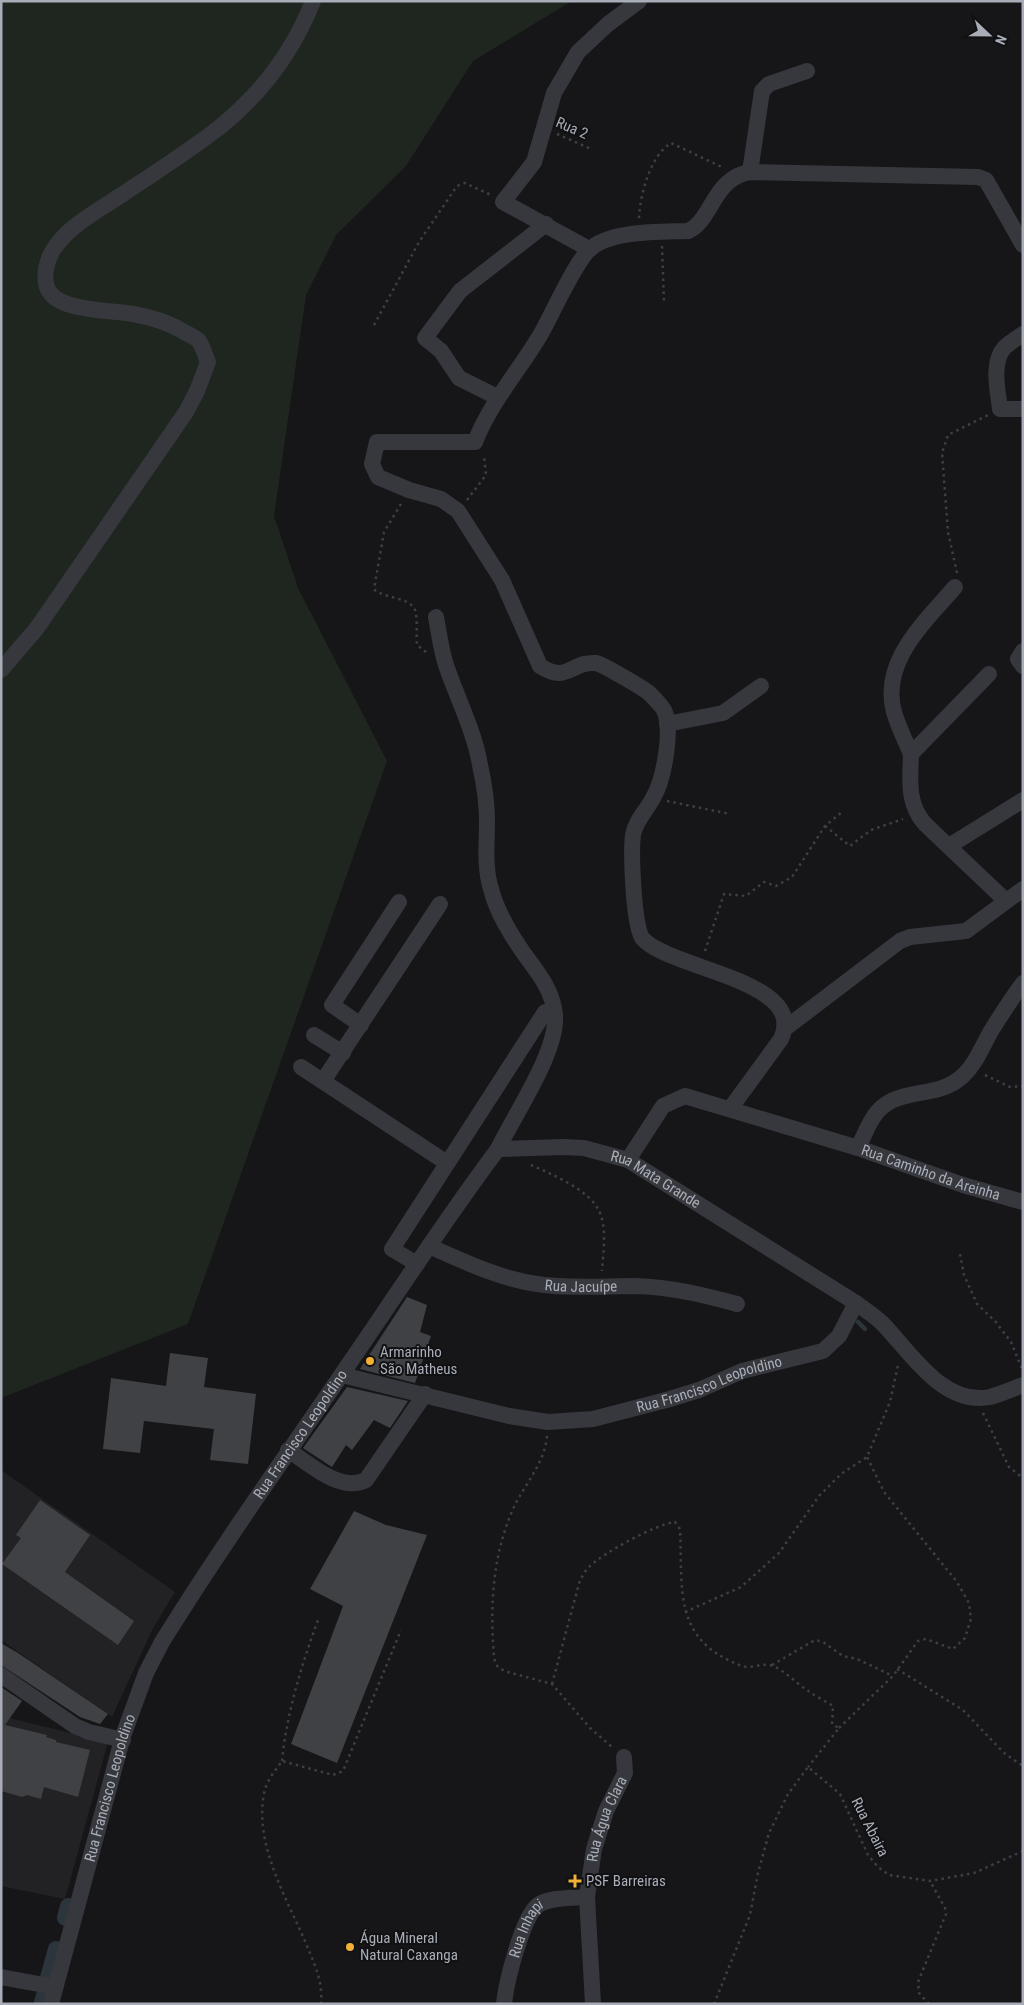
<svg xmlns="http://www.w3.org/2000/svg" width="1024" height="2005" viewBox="0 0 1024 2005" font-family="'Roboto Condensed',sans-serif">
<style>
.built{fill:#222225}
.green{fill:#1e261f}
.lines{fill:none;stroke-linecap:round;stroke-linejoin:round}
.stream{stroke:#2c353c;stroke-width:4.5}
.canal{stroke:#2c353c;stroke-width:16}
.building{fill:#404145}
.path{stroke:#3d3f44;stroke-width:2.5;stroke-dasharray:2.5 4;stroke-linecap:butt}
.minor{stroke:#37383d;stroke-width:16}
.poi-dot{fill:#f2b134;stroke:#111113;stroke-width:2}
.labels{text-anchor:middle;dominant-baseline:central;stroke-width:4;stroke-linejoin:round;paint-order:stroke}
.street-label{font-size:15px;fill:#a8adb8;stroke:#111113}
.poi-label{font-size:15px;fill:#a8adb8;stroke:#111113;text-anchor:start}
</style>
<rect width="100%" height="100%" fill="#161618"/>
<g class="built">
<path d="M1 1470 175 1592 152 1630 112 1717 1 1640Z"/>
<path d="M1 1716 108 1742 65 1899 1 1886Z"/>
</g>
<path class="green" d="M1 1H572L473 61 406 166 336 235 306 295 274 516 298 588 387 761 188 1324 1 1398Z"/>
<g class="lines">
<path class="stream" d="M858 1322 865 1329"/>
<g class="canal">
<path d="M65 1918 68 1906"/>
<path d="M48 1978 56 1949"/>
<path d="M42 2002 45 1992"/>
</g>
</g>
<g class="building">
<path d="M407 1297 427 1305 420 1332 431 1336 415 1383 360 1369Z"/>
<path d="M170 1353 208 1358 204 1387 256 1394 248 1464 210 1460 214 1429 144 1421 140 1453 103 1449 111 1378 166 1386Z"/>
<path d="M347 1387 408 1401 390 1428 374 1420 352 1450 346 1445 332 1467 303 1448Z"/>
<path d="M40 1500 90 1535 65 1572 134 1621 118 1645 2 1564 21 1538 16 1535Z"/>
<path d="M354 1511 386 1525 427 1535 337 1763 291 1744 343 1606 310 1589Z"/>
<path d="M1 1643 18 1653 108 1714 100 1724 80 1717 1 1665Z"/>
<path d="M1 1687 22 1701 5 1725 47 1735 46 1737 56 1740V1742L90 1750 78 1797 44 1787 41 1799 27 1795 22 1797 1 1791Z"/>
</g>
<g class="lines">
<g class="path">
<path d="M557 134 591 149"/>
<path d="M639 218C640 195 650 156 671 143L722 167"/>
<path d="M662 246 664 303"/>
<path d="M374 325 419 242 457 186 465 183 491 195"/>
<path d="M467 500 486 475 484 455"/>
<path d="M401 504 384 532 374 589C383 599 409 596 415 610 418 619 416 635 417 645L426 652"/>
<path d="M957 573 948 532 942 453 948 435 988 415"/>
<path d="M667 801 730 814"/>
<path d="M825 826 850 846 871 830 903 819"/>
<path d="M705 951 724 894 746 896 764 882 776 886 792 877 825 826 842 812"/>
<path d="M985 1075 1010 1087 1023 1086"/>
<path d="M531 1165C551 1174 591 1190 600 1213 607 1230 603 1253 602 1271"/>
<path d="M960 1254 964 1275 977 1304 995 1321 1011 1342 1022 1369"/>
<path d="M983 1413 1009 1467 1023 1478"/>
<path d="M547 1436C545 1463 524 1485 513 1509 492 1557 490 1607 494 1657L496 1665 504 1671 552 1684 590 1728 612 1747"/>
<path d="M685 1612 741 1587 779 1553 819 1496 841 1474 867 1457 890 1402 898 1365"/>
<path d="M772 1665 815 1640 823 1642 843 1656 857 1659 893 1676"/>
<path d="M897 1669 963 1710 1004 1753 1023 1766"/>
<path d="M552 1684 580 1580C583 1576 585 1570 589 1567 603 1553 656 1524 675 1522L680 1529C683 1591 672 1640 742 1666 752 1669 764 1662 773 1666 785 1671 796 1683 807 1690 815 1696 825 1701 833 1706L832 1724 839 1728 808 1767"/>
<path d="M839 1728 893 1676 918 1641 926 1639 953 1649 965 1638 971 1619 969 1603 957 1582 884 1492 867 1457"/>
<path d="M282 1761C287 1711 302 1664 319 1617"/>
<path d="M321 2004C323 1982 315 1965 307 1946 288 1900 254 1846 264 1794 266 1781 275 1771 282 1761L333 1775 343 1771 401 1630"/>
<path d="M714 2004 750 1915 758 1873 769 1833 788 1794 808 1767 840 1794 868 1855 878 1867 889 1875 930 1881 974 1873 1023 1851"/>
<path d="M929 2004 919 1993 918 1982 946 1914 945 1908 930 1881"/>
</g>
<g class="minor">
<path d="M750 172 762 91 769 84 807 71"/>
<path d="M589 249 503 202 534 162 554 93 578 52 608 24 639 1"/>
<path d="M1023 334C1017 338 1009 343 1004 348 991 363 998 392 1000 409H1023"/>
<path d="M497 397 459 378 441 351 425 338 460 291 546 224"/>
<path d="M436 617C439 633 441 650 446 665 457 698 474 730 480 765 484 783 487 802 487 821 487 844 484 866 491 889 497 913 511 935 525 955 539 974 553 991 555 1015 558 1052 514 1115 498 1149"/>
<path d="M1023 651 1018 659 1023 666"/>
<path d="M1 670 37 628 186 412 197 391 208 362C205 355 203 347 199 341 196 338 190 335 186 333 170 323 151 317 133 314 111 310 55 312 47 287 43 275 47 260 53 250 69 225 99 210 123 194 156 172 189 151 220 127 263 92 293 52 313 1"/>
<path d="M989 674 911 754C910 780 907 804 925 824L1005 900"/>
<path d="M667 724 723 713 761 686"/>
<path d="M911 754C905 740 898 726 894 712 880 661 926 621 955 587"/>
<path d="M949 846 1023 800"/>
<path d="M361 1025 332 1005 399 902"/>
<path d="M787 1027 900 941 910 937 966 931 1023 889"/>
<path d="M314 1035 343 1053"/>
<path d="M301 1067 447 1163"/>
<path d="M323 1081 440 904"/>
<path d="M730 1109 781 1039C808 980 672 970 643 939 633 928 631 851 633 835 635 821 647 810 653 798 664 780 673 729 664 710 661 705 653 697 649 693 643 688 602 664 596 663 571 661 568 684 540 666L502 580 458 511 441 499 409 490 378 477 372 464 377 442H475C491 401 520 370 542 332 553 312 575 263 589 250 609 230 662 232 688 231 712 221 713 178 750 172L978 177 986 180 1023 245"/>
<path d="M858 1148C864 1136 869 1121 878 1111 898 1088 936 1098 959 1079 974 1068 982 1047 991 1031 1001 1015 1011 999 1023 983"/>
<path id="s1" d="M628 1160 663 1106 685 1096 858 1148 963 1185 1023 1202"/>
<path id="s2" d="M429 1246C463 1261 500 1279 537 1284 570 1289 603 1286 636 1286 671 1287 704 1295 737 1304"/>
<path d="M417 1264 392 1249 545 1012"/>
<path id="s3" d="M342 1375 509 1416 548 1422 593 1419 670 1399 699 1390 742 1371 823 1351 839 1336 856 1303"/>
<path d="M288 1450C310 1464 340 1493 366 1480L425 1394"/>
<path d="M1 1675 75 1726 89 1732 123 1740"/>
<path d="M1 1977 55 1987"/>
<path id="s4" d="M51 2004 123 1736 146 1673 162 1642C219 1550 281 1463 342 1374 394 1299 443 1222 498 1149L563 1147 584 1148 628 1160 856 1303C865 1310 875 1316 883 1324 911 1353 943 1406 990 1397 1001 1394 1012 1389 1023 1385"/>
<path id="s5" d="M504 2004C506 1984 522 1917 538 1905 550 1897 573 1898 587 1897"/>
<path id="s6" d="M593 2004 587 1897 594 1849 606 1811 625 1773 624 1757"/>
</g>
</g>
<g class="poi-dot">
<circle cx="370" cy="1361" r="5"/>
<path d="M572.5 1873.5h5v5h5v5h-5v5h-5v-5h-5v-5h5z"/>
<circle cx="350" cy="1947" r="5"/>
</g>
<g class="labels">
<g class="street-label">
<text transform="translate(572 128) rotate(23)">Rua 2</text>
<text stroke="none"><textPath href="#s1" startOffset="346">Rua Caminho da Areinha</textPath></text>
<text stroke="none"><textPath href="#s4" startOffset="1141">Rua Mata Grande</textPath></text>
<text stroke="none"><textPath href="#s2" startOffset="159">Rua Jacuípe</textPath></text>
<text stroke="none"><textPath href="#s3" startOffset="378">Rua Francisco Leopoldino</textPath></text>
<text stroke="none"><textPath href="#s4" startOffset="629">Rua Francisco Leopoldino</textPath></text>
<text stroke="none"><textPath href="#s4" startOffset="224">Rua Francisco Leopoldino</textPath></text>
<text stroke="none"><textPath href="#s6" startOffset="188">Rua Água Clara</textPath></text>
<text transform="translate(870 1827) rotate(63)">Rua Abaira</text>
<text stroke="none"><textPath href="#s5" startOffset="79">Rua Inhapi</textPath></text>
</g>
<g class="poi-label">
<text x="380" y="1352">Armarinho<tspan x="380" dy="17">São Matheus</tspan></text>
<text x="586" y="1881">PSF Barreiras</text>
<text x="360" y="1938">Água Mineral<tspan x="360" dy="17">Natural Caxanga</tspan></text>
</g>
</g>
<rect width="1024" height="2005" fill="none" stroke="#a8adb8" stroke-width="5"/>
<g transform="translate(989 35) rotate(112)" stroke="#111113" stroke-width="4" paint-order="stroke">
<path d="M0-4L9 19L0 12L-9 19Z" fill="#a8adb8"/>
<text y="-8" font-size="14" font-weight="bold" text-anchor="middle" fill="#a8adb8">N</text>
</g>
</svg>
